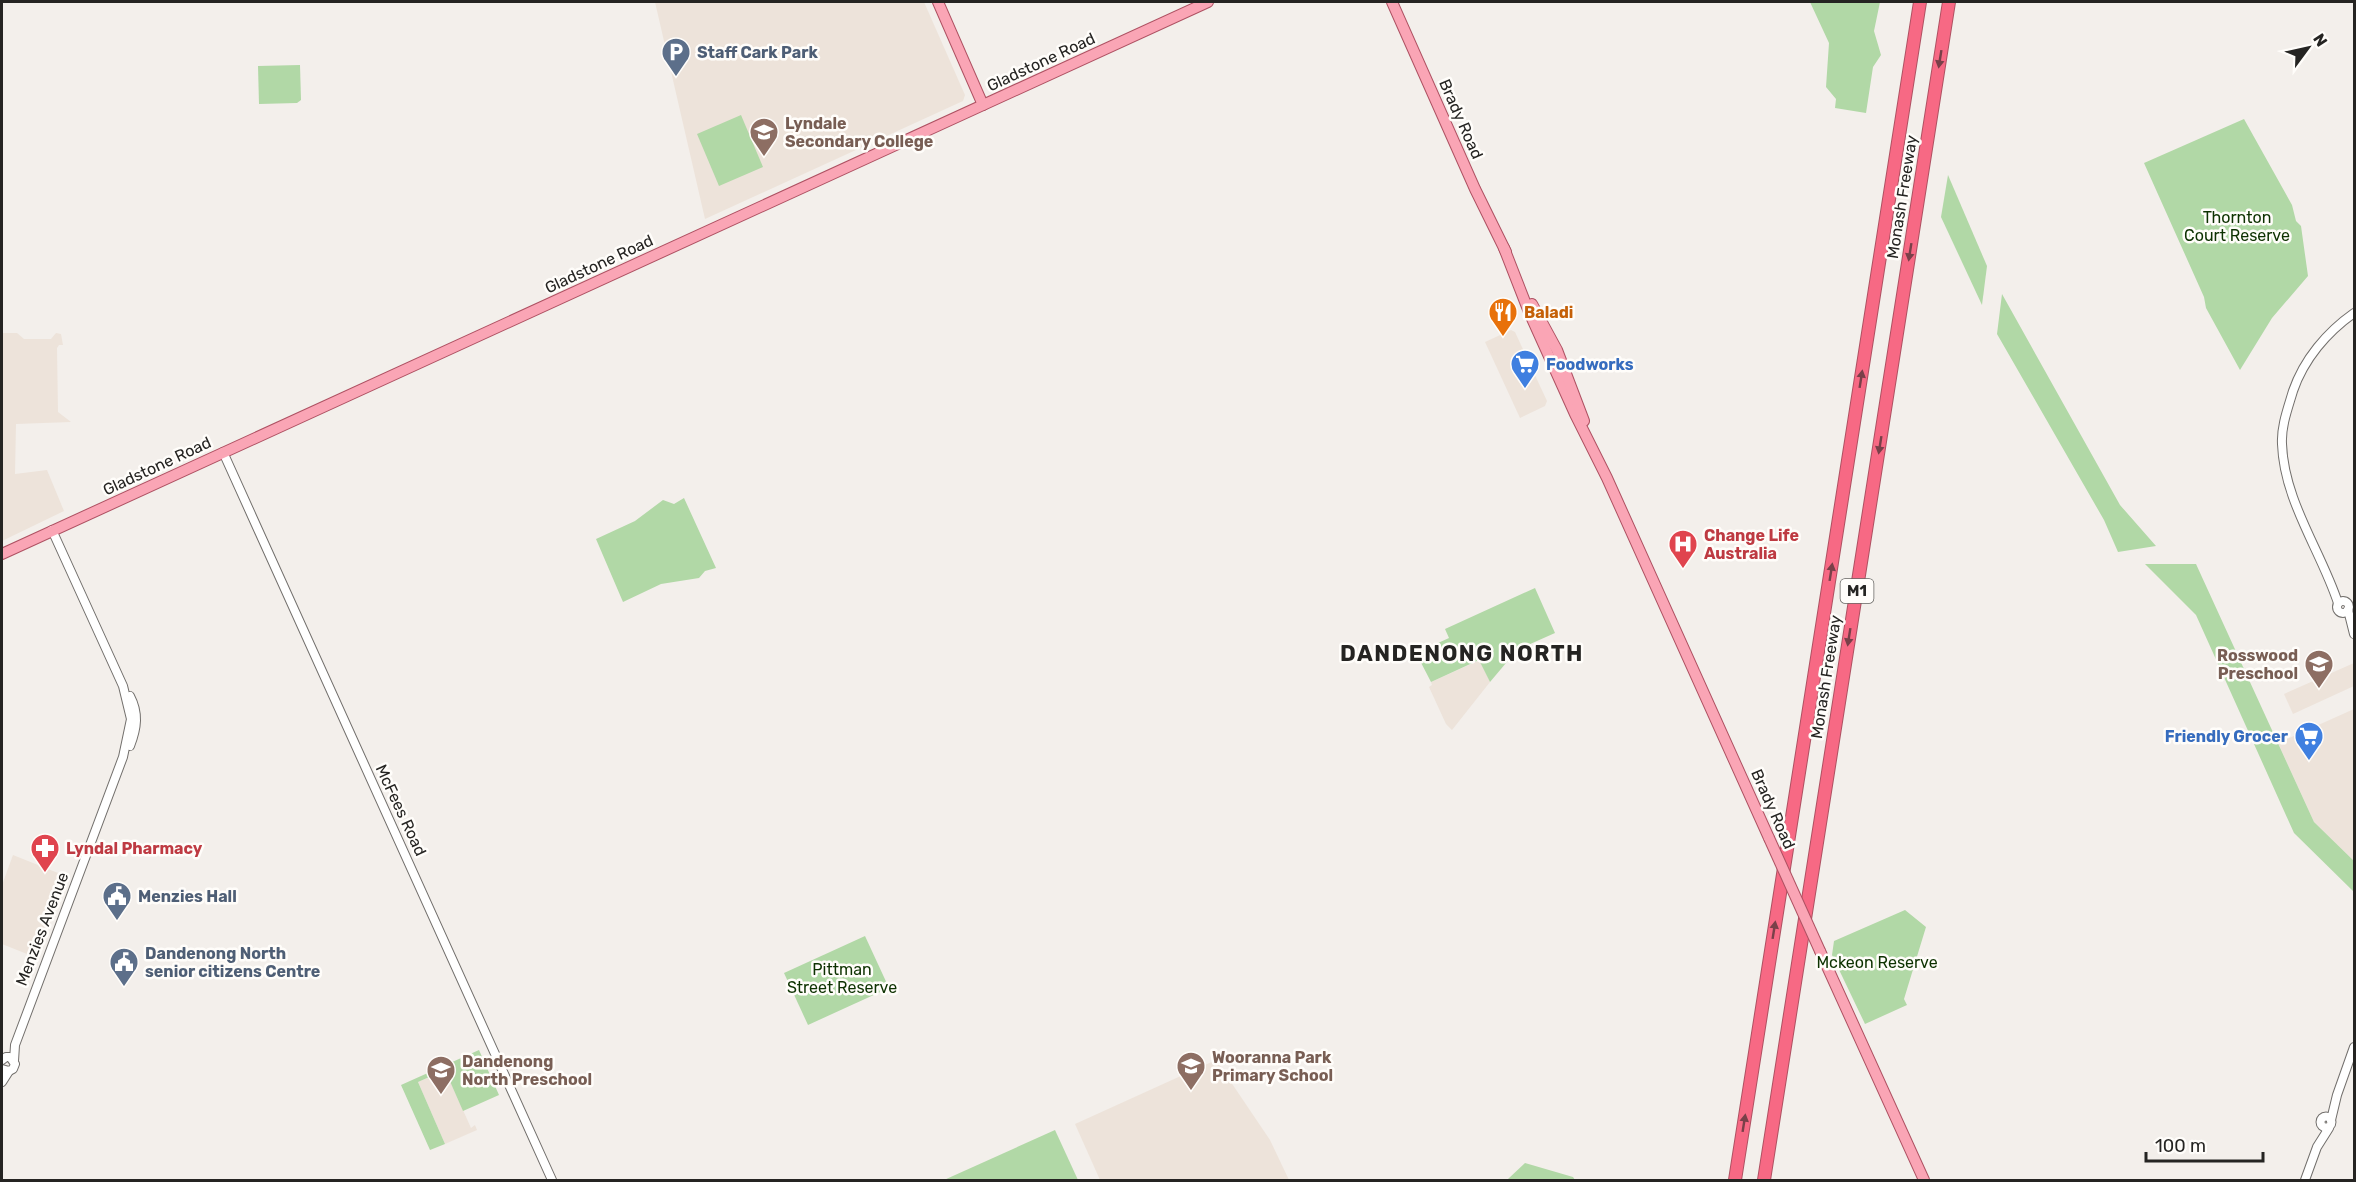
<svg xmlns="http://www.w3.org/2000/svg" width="2356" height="1182" viewBox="0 0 2356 1182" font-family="Rubik,sans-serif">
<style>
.built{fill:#ede3da}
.green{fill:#b1d8a6}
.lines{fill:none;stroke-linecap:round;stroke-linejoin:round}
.minor-casing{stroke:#726f6c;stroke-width:10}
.major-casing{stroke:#ae5162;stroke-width:12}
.highway-casing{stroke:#ae5162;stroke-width:14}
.minor{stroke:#fff;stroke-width:8}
.major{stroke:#faa5b5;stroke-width:10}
.highway{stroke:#f76984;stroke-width:12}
.major-bridge-casing{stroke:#ae5162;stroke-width:12;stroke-linecap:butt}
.major-bridge{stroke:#faa5b5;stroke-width:10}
.oneway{fill:#794049}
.labels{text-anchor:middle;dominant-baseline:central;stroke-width:5;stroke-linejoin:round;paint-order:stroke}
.shield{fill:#fffdfa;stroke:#666563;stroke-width:1.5}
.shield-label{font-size:15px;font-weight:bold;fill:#252422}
.service-label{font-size:16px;font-weight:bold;fill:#4e5e75;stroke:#fffdfa;text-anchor:start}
.street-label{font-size:16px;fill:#252422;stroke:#fffdfa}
.education-label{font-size:16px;font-weight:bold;fill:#785e54;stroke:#fffdfa;text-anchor:start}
.park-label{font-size:16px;fill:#0d3201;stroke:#fffdfa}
.food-label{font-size:16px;font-weight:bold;fill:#c56008;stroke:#fffdfa;text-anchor:start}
.shop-label{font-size:16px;font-weight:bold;fill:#366cbe;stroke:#fffdfa;text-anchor:start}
.health-label{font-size:16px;font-weight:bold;fill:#be3a42;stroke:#fffdfa;text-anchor:start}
.district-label{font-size:22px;font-weight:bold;letter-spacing:1.5px;fill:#252422;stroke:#fffdfa}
</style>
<rect width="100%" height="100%" fill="#f3efeb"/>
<g class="built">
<path d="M655 2H924L965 95 963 101 705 219Z"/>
<path d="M1511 330 1515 332 1547 401 1545 406 1520 418 1485 342Z"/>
<path d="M2 333H17L24 339H51L56 333 61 334 63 345H59L57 348 58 412 71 422 16 424 15 474 47 470 64 511 2 541Z"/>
<path d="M1480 660 1490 682 1452 730 1446 724 1429 687 1432 685 1431 682Z"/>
<path d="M2354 663V686L2293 714 2284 694Z"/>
<path d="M2354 709V861L2314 822 2278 743Z"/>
<path d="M13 855 68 877 37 958 2 944V885Z"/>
<path d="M1216 1060 1270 1140 1289 1180H1100L1075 1124Z"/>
<path d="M445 1070 471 1128 475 1125 477 1130 445 1144 418 1082Z"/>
</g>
<g class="green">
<path d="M1810 2H1880L1874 31 1881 55 1873 67 1866 113 1835 108 1836 99 1826 87 1829 43Z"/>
<path d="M300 65 301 100 297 103 259 104 258 66Z"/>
<path d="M741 115 763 167 719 186 697 134Z"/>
<path d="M2244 119 2292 205 2296 221 2301 226 2308 276 2272 318 2240 370 2206 308 2204 297 2144 163Z"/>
<path d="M1948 175 1987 266 1982 305 1941 217Z"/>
<path d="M2002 294 2120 505 2156 546 2118 552 2104 520 1997 334Z"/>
<path d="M684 498 716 568 705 571 699 578 661 584 623 602 596 539 635 521 663 500 674 504Z"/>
<path d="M2145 564H2196L2314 822 2354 861V892L2294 833 2196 615Z"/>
<path d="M1535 588 1555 633 1517 650 1490 682 1479 660 1431 682 1416 653 1449 638 1445 629Z"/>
<path d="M1905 910 1926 927 1904 999 1907 1005 1865 1024 1832 955 1834 941Z"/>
<path d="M865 936 889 988 808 1025 784 973Z"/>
<path d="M479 1050 499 1095 463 1111 445 1070 418 1082 445 1144 430 1150 401 1085Z"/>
<path d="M1055 1130 1078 1180H944Z"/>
<path d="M1525 1163 1573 1177 1575 1180H1509L1508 1179Z"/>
</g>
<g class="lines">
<g class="minor-casing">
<g id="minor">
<path d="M223 452 552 1180"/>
<circle cx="2343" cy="607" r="6"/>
<path d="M2338 603C2321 551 2284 501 2282 444 2281 426 2288 408 2293 391 2304 359 2327 332 2354 313"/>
<path d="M2348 610 2354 634"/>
<path d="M130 696C139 713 137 728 130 746"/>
<path d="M2 1060 6 1057H10L15 1064 13 1069 9 1071 2 1069"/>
<path d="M14 1061 15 1045 123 757 131 719 123 686 52 530"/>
<path d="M2 1082 9 1071"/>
<circle cx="2326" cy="1122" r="5.5"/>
<path d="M2331 1120 2337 1095 2354 1047"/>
<path d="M2305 1180 2317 1147 2329 1128"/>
</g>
</g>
<g class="major-casing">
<g id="major">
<path d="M938 2 983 105"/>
<path d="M1392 2 1475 189 1506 252"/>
<path d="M1504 248 1529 312 1575 414 1607 478 1769 838"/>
<path d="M1532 304 1557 350 1584 421"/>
<path d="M2 554 1208 2"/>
<path d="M1820 951 1924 1180"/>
</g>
</g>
<g class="highway-casing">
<g id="highway">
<path d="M1735 1180 1920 2"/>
<path d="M1764 1180 1949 2"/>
</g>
</g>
<use href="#minor" class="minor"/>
<use href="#major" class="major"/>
<use href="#highway" class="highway"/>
<g class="major-bridge-casing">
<path id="major-bridge" d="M1769 838 1820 951"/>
</g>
<use href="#major-bridge" class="major-bridge"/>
</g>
<defs><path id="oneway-solid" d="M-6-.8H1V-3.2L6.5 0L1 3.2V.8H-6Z" transform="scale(1.5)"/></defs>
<g class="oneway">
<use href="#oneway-solid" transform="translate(1940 59) rotate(99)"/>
<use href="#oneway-solid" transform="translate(1910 252) rotate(99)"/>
<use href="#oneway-solid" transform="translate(1861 379) rotate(-81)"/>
<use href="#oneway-solid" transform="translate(1880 445) rotate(99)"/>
<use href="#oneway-solid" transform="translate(1831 572) rotate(-81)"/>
<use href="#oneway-solid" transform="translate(1849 637) rotate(99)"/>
<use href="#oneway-solid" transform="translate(1774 930) rotate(-81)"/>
<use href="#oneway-solid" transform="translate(1744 1123) rotate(-81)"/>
</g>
<defs>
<g id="parking-pin" transform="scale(1.5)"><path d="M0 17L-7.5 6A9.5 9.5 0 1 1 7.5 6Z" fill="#5c6f8a" stroke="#fffdfa"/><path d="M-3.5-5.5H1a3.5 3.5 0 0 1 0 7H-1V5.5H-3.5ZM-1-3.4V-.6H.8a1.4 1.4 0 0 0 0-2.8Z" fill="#fff"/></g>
<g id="school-pin" transform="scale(1.5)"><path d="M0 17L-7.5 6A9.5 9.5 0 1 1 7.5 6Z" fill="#8d6e63" stroke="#fffdfa"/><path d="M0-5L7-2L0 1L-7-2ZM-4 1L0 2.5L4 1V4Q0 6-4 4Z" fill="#fff"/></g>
<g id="restaurant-pin" transform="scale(1.5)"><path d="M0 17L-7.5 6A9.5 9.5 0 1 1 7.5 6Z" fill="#e8710a" stroke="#fffdfa"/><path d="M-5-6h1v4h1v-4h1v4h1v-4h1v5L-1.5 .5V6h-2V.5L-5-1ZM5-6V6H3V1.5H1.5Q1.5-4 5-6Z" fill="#fff"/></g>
<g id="supermarket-pin" transform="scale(1.5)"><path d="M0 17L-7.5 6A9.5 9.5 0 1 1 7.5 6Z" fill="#3f7fe0" stroke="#fffdfa"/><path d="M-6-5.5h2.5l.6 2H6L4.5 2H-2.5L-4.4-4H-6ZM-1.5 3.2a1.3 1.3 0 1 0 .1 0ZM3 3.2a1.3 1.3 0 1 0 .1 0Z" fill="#fff"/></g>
<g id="hospital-pin" transform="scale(1.5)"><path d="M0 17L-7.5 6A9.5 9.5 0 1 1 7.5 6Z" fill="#e0444e" stroke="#fffdfa"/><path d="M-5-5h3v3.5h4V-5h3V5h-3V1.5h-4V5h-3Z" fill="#fff"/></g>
<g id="pharmacy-pin" transform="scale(1.5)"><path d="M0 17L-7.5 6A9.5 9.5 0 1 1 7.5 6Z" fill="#e0444e" stroke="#fffdfa"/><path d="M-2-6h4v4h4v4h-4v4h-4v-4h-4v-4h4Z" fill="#fff"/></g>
<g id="civic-pin" transform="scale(1.5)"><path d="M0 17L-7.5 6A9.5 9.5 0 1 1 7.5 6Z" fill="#5c6f8a" stroke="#fffdfa"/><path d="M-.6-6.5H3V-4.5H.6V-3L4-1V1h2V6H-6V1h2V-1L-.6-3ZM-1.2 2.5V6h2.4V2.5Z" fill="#fff"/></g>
</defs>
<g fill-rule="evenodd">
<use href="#parking-pin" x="676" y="52"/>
<use href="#school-pin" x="764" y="132"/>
<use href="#restaurant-pin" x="1503" y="312"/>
<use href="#supermarket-pin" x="1525" y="364"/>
<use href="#hospital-pin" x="1683" y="544"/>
<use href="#school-pin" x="2319" y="664"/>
<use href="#supermarket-pin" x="2309" y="736"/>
<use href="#pharmacy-pin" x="45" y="848"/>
<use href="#civic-pin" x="117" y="896"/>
<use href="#civic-pin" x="124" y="962"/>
<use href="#school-pin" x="1191" y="1066"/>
<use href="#school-pin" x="441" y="1070"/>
</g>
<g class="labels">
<rect class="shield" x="1840.5" y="579" width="33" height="24" rx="4.5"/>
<g class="shield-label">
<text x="1857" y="591">M1</text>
</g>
<g class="service-label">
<text x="697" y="52">Staff Cark Park</text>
<text x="138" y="896">Menzies Hall</text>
<text x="145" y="953">Dandenong North<tspan x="145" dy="18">senior citizens Centre</tspan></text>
</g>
<g class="street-label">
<text transform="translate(1041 62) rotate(-25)">Gladstone Road</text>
<text transform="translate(1461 119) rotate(66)">Brady Road</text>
<text transform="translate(1902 197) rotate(-81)">Monash Freeway</text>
<text transform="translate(599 264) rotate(-25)">Gladstone Road</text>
<text transform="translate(157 466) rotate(-25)">Gladstone Road</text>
<text transform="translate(1826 677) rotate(-81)">Monash Freeway</text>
<text transform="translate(1773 809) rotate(66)">Brady Road</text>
<text transform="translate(401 810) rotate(65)">McFees Road</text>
<text transform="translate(42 929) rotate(-69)">Menzies Avenue</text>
</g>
<g class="education-label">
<text x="785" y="123">Lyndale<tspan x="785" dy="18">Secondary College</tspan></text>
<text x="2298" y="655" text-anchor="end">Rosswood<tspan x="2298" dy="18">Preschool</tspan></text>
<text x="1212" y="1057">Wooranna Park<tspan x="1212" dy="18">Primary School</tspan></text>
<text x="462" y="1061">Dandenong<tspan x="462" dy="18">North Preschool</tspan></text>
</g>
<g class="park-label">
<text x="2237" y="217">Thornton<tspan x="2237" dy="18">Court Reserve</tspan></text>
<text x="1877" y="962">Mckeon Reserve</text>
<text x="842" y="969">Pittman<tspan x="842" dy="18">Street Reserve</tspan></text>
</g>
<g class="food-label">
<text x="1524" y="312">Baladi</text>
</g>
<g class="shop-label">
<text x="1546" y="364">Foodworks</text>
<text x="2288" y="736" text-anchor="end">Friendly Grocer</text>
</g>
<g class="health-label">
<text x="1704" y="535">Change Life<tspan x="1704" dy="18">Australia</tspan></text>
<text x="66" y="848">Lyndal Pharmacy</text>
</g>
<g class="district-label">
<text x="1462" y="653">DANDENONG NORTH</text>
</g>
</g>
<rect width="2356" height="1182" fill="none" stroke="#252422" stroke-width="6"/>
<g transform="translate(2308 48) rotate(57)" stroke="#fffdfa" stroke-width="4.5" paint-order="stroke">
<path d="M0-4.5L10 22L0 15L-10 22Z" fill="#252422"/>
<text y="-9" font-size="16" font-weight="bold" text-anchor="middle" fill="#252422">N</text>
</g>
<path d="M2146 1152v9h117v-9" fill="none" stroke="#252422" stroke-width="3"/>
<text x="2155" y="1152" font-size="18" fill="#252422" stroke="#fffdfa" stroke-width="4.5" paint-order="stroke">100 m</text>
</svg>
